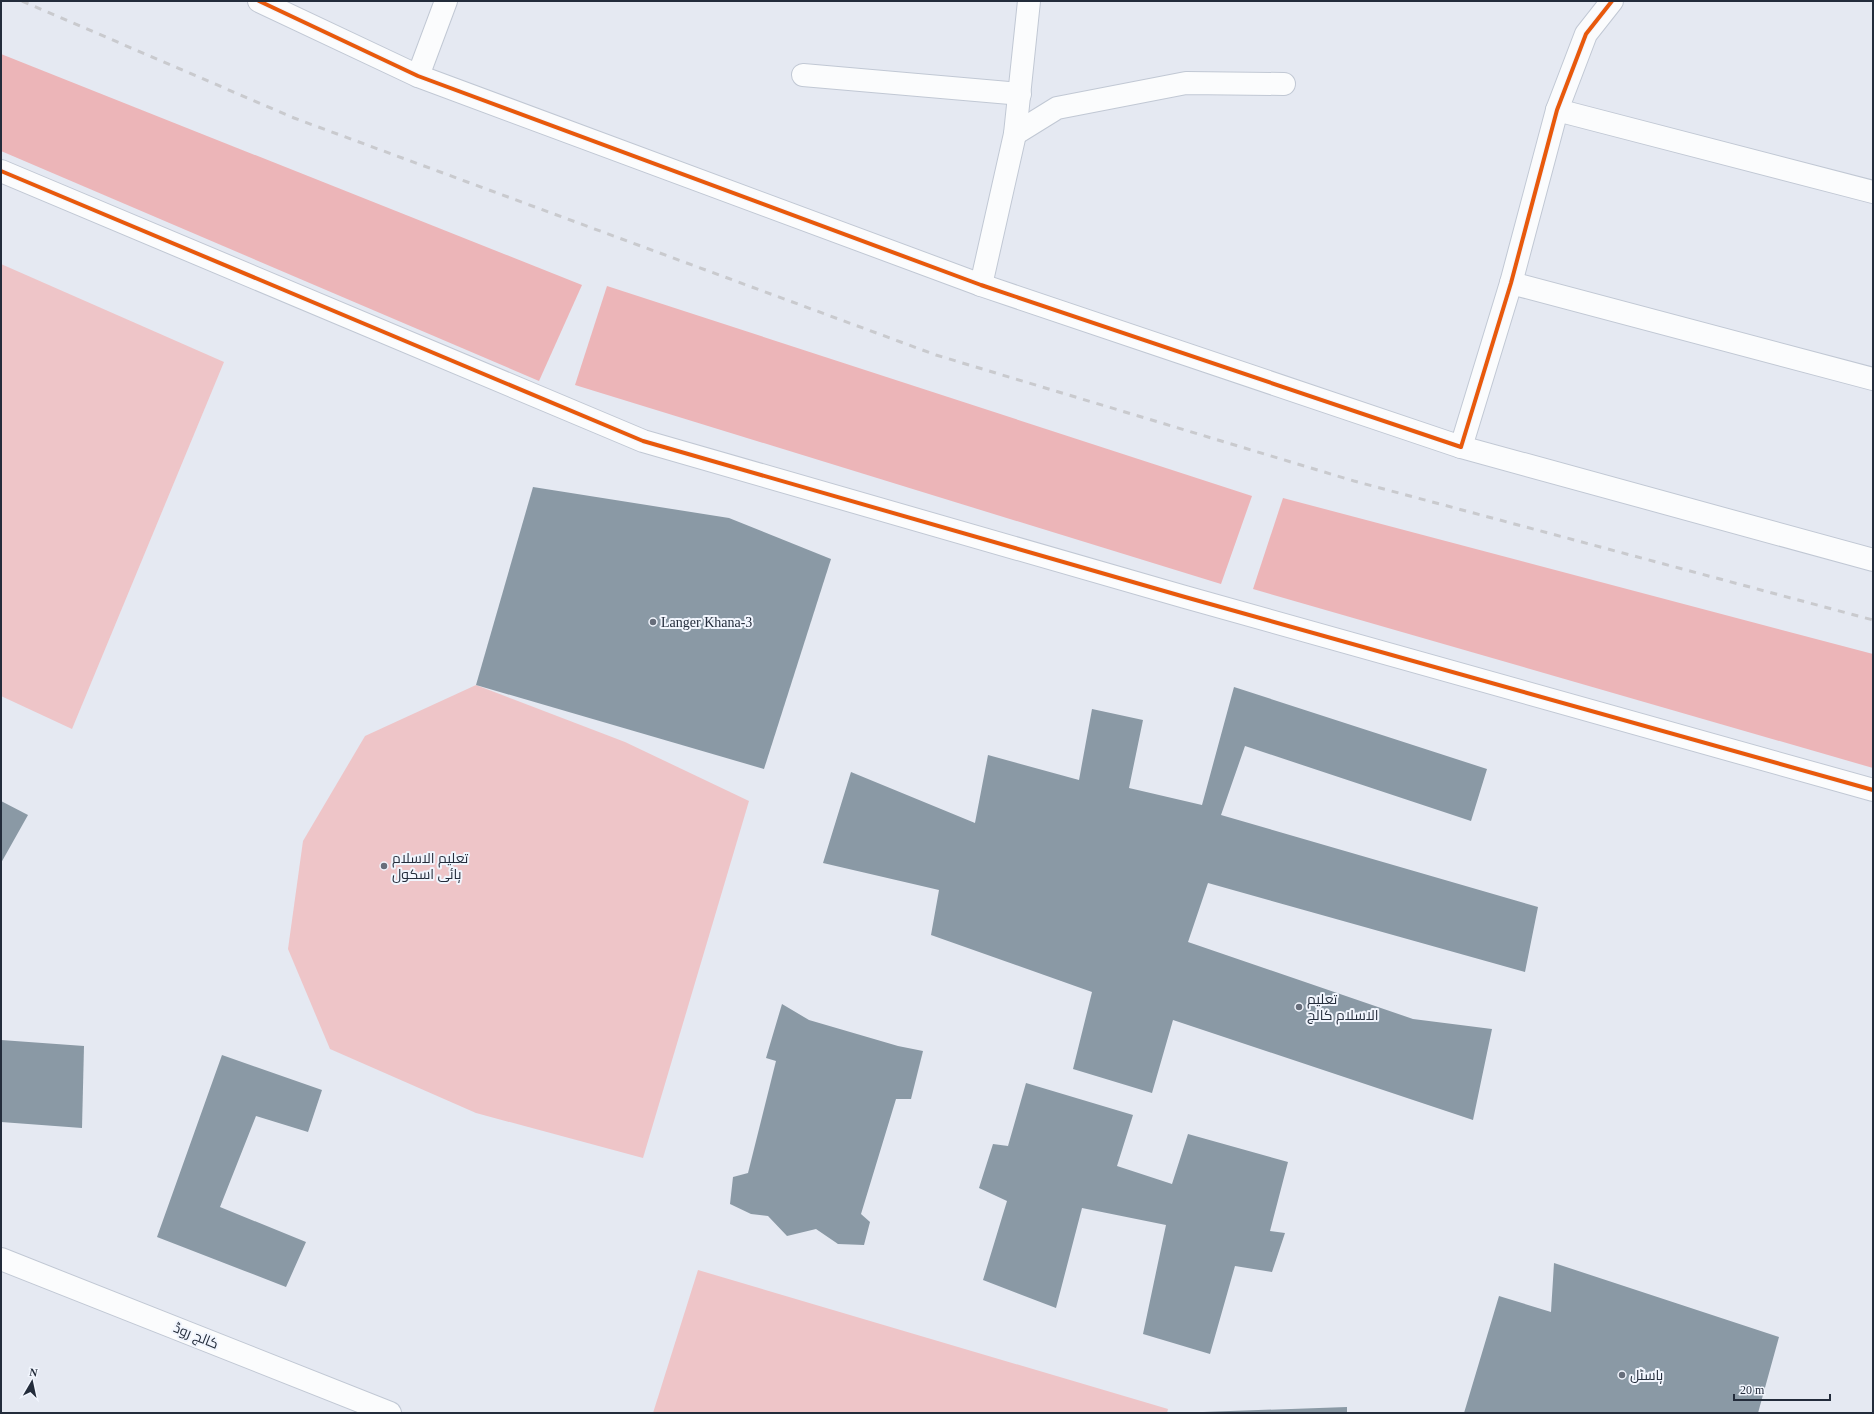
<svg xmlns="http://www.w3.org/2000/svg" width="1874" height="1414" viewBox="0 0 1874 1414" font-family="'Times New Roman',Cairo,serif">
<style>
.green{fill:#eec5c8}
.forest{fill:#ecb5b8}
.building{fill:#8a99a5}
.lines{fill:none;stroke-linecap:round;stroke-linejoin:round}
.minor-casing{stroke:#c1c8d4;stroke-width:24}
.secondary-casing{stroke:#c1c8d4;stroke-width:24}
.minor{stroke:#fbfcfd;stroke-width:22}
.secondary{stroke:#fbfcfd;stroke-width:22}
.rail{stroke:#c9cace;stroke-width:3;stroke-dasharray:7 7;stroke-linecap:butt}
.cycleway-casing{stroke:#f1f5fd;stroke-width:6}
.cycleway{stroke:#e8590c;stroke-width:4}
.poi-dot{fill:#676e7b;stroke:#f1f5fd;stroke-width:1.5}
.labels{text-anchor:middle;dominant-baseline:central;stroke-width:4;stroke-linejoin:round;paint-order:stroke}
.poi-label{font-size:14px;fill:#232c3b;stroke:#f1f5fd;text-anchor:start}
.street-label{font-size:14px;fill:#232c3b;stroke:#f1f5fd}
</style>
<rect width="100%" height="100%" fill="#e5e9f2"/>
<g class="green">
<path d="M1 264 224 362 72 729 1 696Z"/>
<path d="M476 685 625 742 749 801 643 1158 476 1113 330 1049 288 949 303 841 365 736Z"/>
<path d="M698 1270 1168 1409 1167 1413H653Z"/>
</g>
<g class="forest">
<path d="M1 54 582 285 539 381 1 151Z"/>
<path d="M607 286 1252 496 1221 584 575 385Z"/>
<path d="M1283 498 1873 654V768L1253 589Z"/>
</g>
<g class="building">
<path d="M533 487 729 518 831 559 764 769 476 685Z"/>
<path d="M1234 687 1487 769 1471 821 1245 746 1221 815 1538 907 1525 972 1208 883 1188 942 1413 1019 1492 1029 1473 1120 1173 1020 1152 1093 1073 1069 1092 992 931 935 939 890 823 863 851 772 975 823 988 755 1079 780 1092 709 1143 720 1129 788 1202 805Z"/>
<path d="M1 801 28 815 1 863Z"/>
<path d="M782 1004 809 1020 898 1046 923 1051 911 1099H896L861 1214 870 1222 864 1245 838 1244 816 1229 787 1236 768 1216 751 1214 730 1204 733 1177 748 1173 776 1061 766 1058Z"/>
<path d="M1 1040 84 1046 82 1128 1 1122Z"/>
<path d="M222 1055 322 1090 308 1132 256 1116 220 1207 306 1242 286 1287 157 1237Z"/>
<path d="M1026 1083 1133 1115 1117 1166 1172 1184 1188 1134 1288 1162 1270 1231 1285 1233 1272 1272 1235 1266 1210 1354 1143 1334 1166 1225 1082 1208 1056 1308 983 1280 1007 1201 979 1188 993 1144 1008 1146Z"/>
<path d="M1554 1263 1779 1337 1758 1413H1464L1499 1296 1551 1312Z"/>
<path d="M1347 1407V1413H1203V1412Z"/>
</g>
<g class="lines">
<g class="minor-casing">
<g id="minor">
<path d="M259 1 418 76 981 285 1461 447 1511 283 1557 110 1586 34 1612 1"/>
<path d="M803 75 1020 94"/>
<path d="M418 76 446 1"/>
<path d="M1557 110 1873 192"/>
<path d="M1015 134 1057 108 1186 83 1284 84"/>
<path d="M1 171 643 441 1185 597 1873 790"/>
<path d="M1511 283 1873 379"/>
<path d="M981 285 1015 134 1029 1"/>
<path d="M1461 447 1873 560"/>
</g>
</g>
<g class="secondary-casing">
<path id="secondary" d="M1 1259 390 1413"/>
</g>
<use href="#minor" class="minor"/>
<use href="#secondary" class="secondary"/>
<path class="rail" d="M22 1 294 118 936 355 1354 481 1873 620"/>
<g class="cycleway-casing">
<g id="cycleway">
<path d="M259 1 418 76 981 285 1461 447 1511 283 1557 110 1586 34 1612 1"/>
<path d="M1 171 643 441 1185 597 1873 790"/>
</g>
</g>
<use href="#cycleway" class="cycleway"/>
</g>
<g class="poi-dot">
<circle cx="653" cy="622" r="4"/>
<circle cx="384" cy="866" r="4"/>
<circle cx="1299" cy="1007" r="4"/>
<circle cx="1622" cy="1375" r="4"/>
</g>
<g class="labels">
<g class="poi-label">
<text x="661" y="622">Langer Khana-3</text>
<text x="392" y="858">تعلیم الاسلام<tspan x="392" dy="16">ہائی اسکول</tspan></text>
<text x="1307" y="999">تعلیم<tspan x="1307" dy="16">الاسلام کالج</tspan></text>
<text x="1630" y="1375">ہاسٹل</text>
</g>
<g class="street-label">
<text transform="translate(196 1336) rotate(22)">کالج روڈ</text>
</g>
</g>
<rect width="1874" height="1414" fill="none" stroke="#232c3b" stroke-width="4"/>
<g transform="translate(32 1382) rotate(9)" stroke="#f1f5fd" stroke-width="3" paint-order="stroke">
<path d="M0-3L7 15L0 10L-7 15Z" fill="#232c3b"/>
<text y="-6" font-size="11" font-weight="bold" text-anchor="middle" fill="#232c3b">N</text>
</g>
<path d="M1734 1394v6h96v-6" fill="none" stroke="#232c3b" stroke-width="2"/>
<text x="1740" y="1394" font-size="12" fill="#232c3b" stroke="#f1f5fd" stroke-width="3" paint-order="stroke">20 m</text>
</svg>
